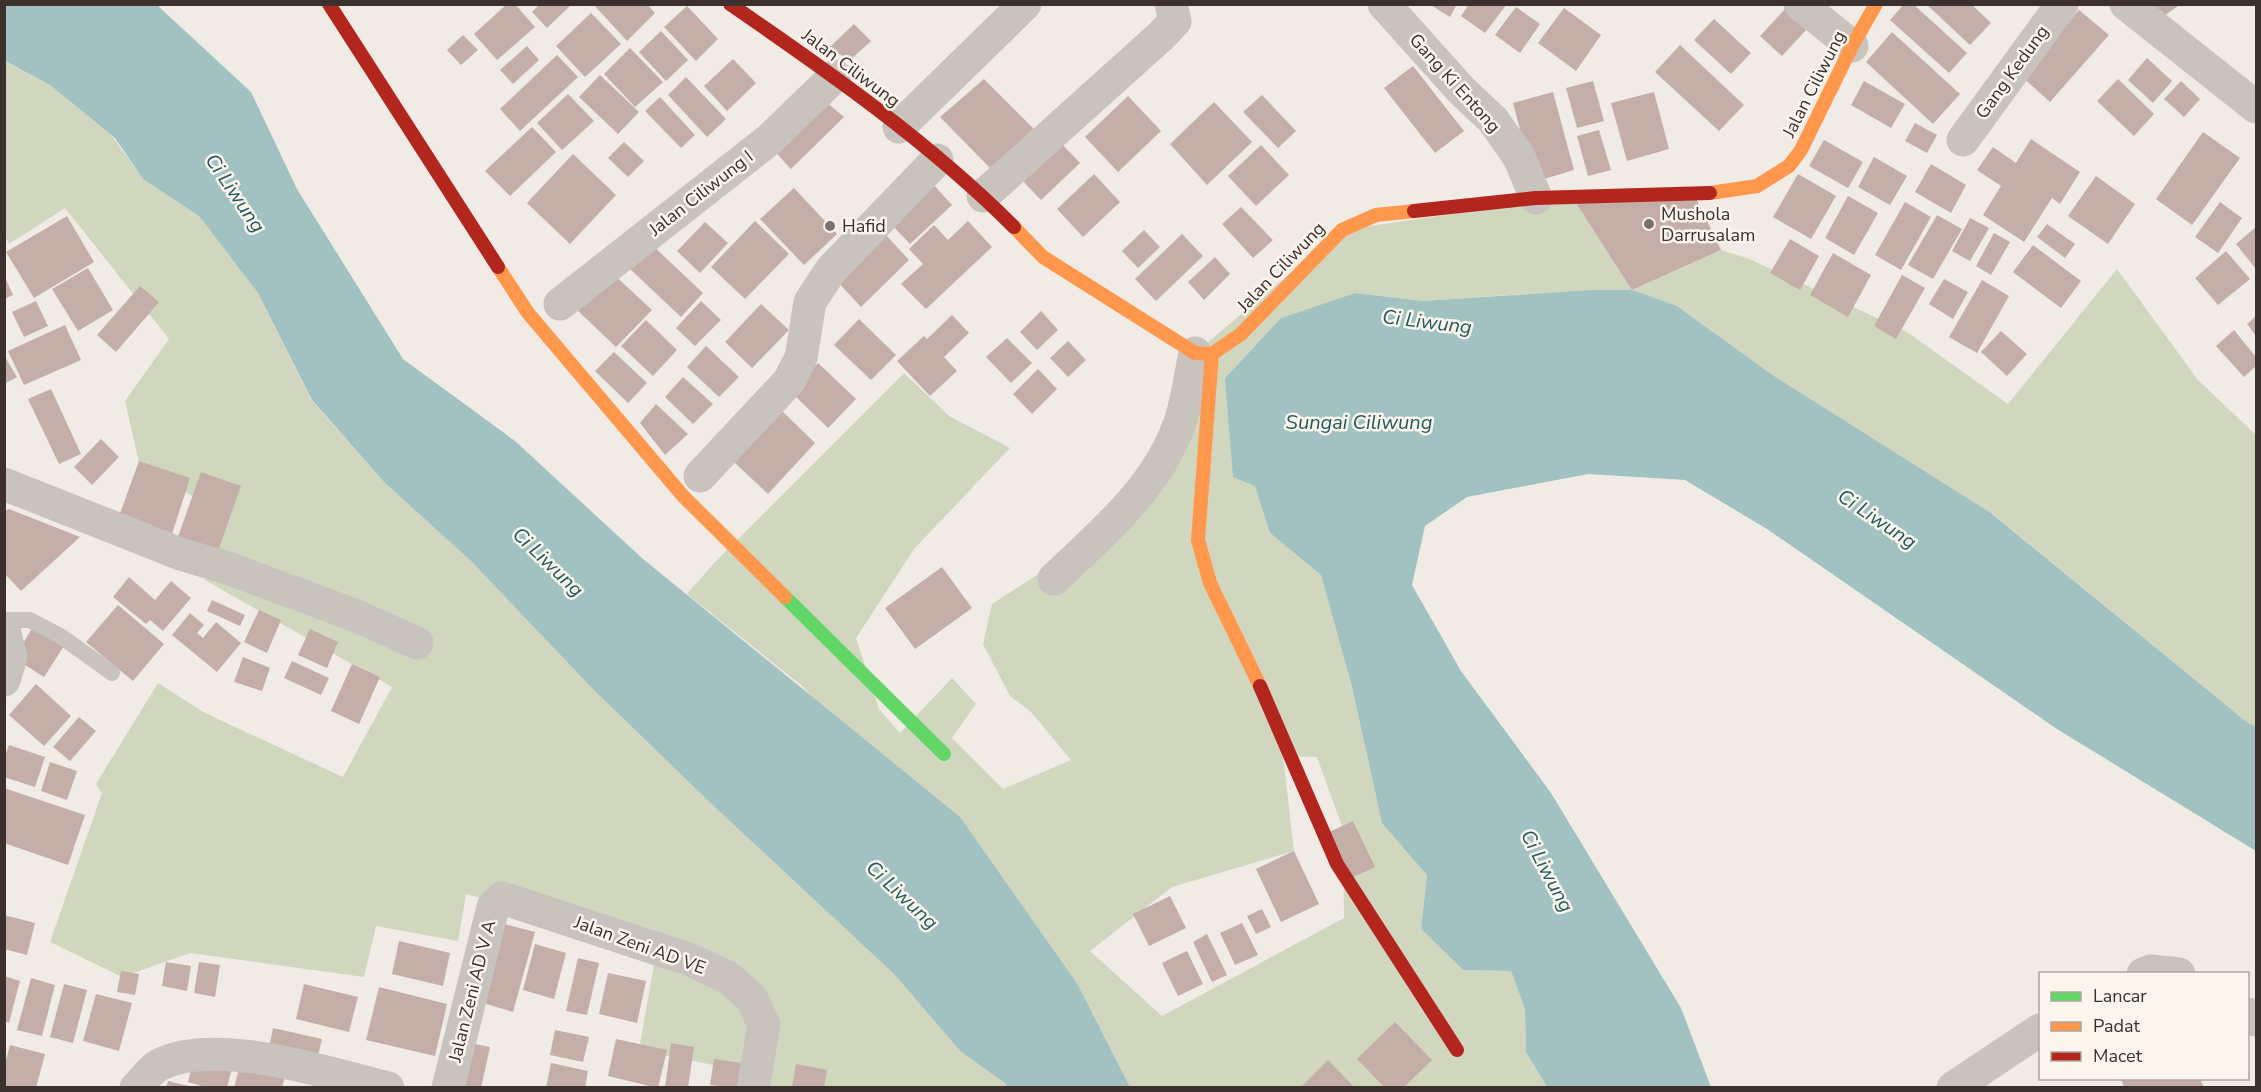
<svg xmlns="http://www.w3.org/2000/svg" width="2261" height="1092" viewBox="0 0 2261 1092" font-family="'Nunito Sans',sans-serif">
<style>
.green{fill:#d1d6bf;fill-rule:evenodd}
.water{fill:#a1c2c1}
.building{fill:#c3afa7}
.lines{fill:none;stroke-linecap:round;stroke-linejoin:round}
.lane{stroke:#c9c3be;stroke-width:16}
.street{stroke:#c9c3be;stroke-width:33}
.fast{stroke:#63d668;stroke-width:14}
.slow{stroke:#ff974d;stroke-width:14}
.jam{stroke:#b3261e;stroke-width:14}
.poi-dot{fill:#7a716c;stroke:#fbf5ee;stroke-width:2}
.labels{text-anchor:middle;dominant-baseline:central;stroke-width:5;stroke-linejoin:round;paint-order:stroke}
.street-label{font-size:18px;fill:#3b302b;stroke:#fbf5ee}
.poi-label{font-size:18px;fill:#3b302b;stroke:#fbf5ee;text-anchor:start}
.water-label{font-size:20px;font-style:italic;fill:#1f5a5e;stroke:#fbf5ee}
</style>
<rect width="100%" height="100%" fill="#f0ebe5"/>
<g class="green">
<path d="M4 61 50 85 112 136 143 179 199 216 258 293 312 401 384 482 468 558 719 811 895 975 960 1051 1006 1084 1007 1087H729L728 1068 639 1050 657 948 466 894 458 941 376 926 364 977 190 953 122 977 50 942 102 793 96 784 158 683 205 713 343 777 392 687 205 580 219 513 139 462 125 401 169 339 65 208 9 244 5 236Z"/>
<path d="M1572 197 1632 290 1721 250 1747 258 1907 332 2008 404 2117 269 2198 380 2256 435V726L2248 723 1994 515 1774 376 1677 306 1523 294 1423 301 1355 293 1281 318 1225 378 1270 533 1321 575 1352 687 1377 800 1427 875 1421 929 1463 970 1511 971 1525 1009 1526 1052 1547 1087H1130L1078 985 802 686 687 594 715 562 904 373 949 416 1010 448 914 549 856 638 879 709 900 733 952 678 976 704 952 738 1003 789 1071 760 1031 712 1010 696 983 644 992 604 1048 568 1132 504 1195 353 1342 230ZM1283 756 1317 757 1343 829 1344 918 1162 1016 1090 951 1172 887 1294 851Z"/>
</g>
<g class="water">
<path d="M4 5H157L251 92 297 189 403 359 515 441 643 559 960 817 1078 985 1130 1087H1007L1006 1084 960 1051 895 975 719 811 593 689 471 561 384 482 312 400 258 293 199 216 143 179 115 138 50 85 5 61Z"/>
<path d="M1594 290H1632L1677 306 1774 376 1991 513 2248 723 2256 726V851L2057 729 1767 529 1685 480 1588 474 1467 497 1425 526 1412 585 1461 671 1551 793 1681 1008 1711 1087H1547L1526 1052 1525 1009 1511 971 1463 970 1421 929 1427 875 1382 823 1352 687 1321 575 1270 533 1255 486 1233 477 1225 378 1281 318 1355 293 1423 301Z"/>
</g>
<g class="building">
<path d="M507 4H515L535 27 497 60 474 34Z"/>
<path d="M540 4H572L547 28 532 12Z"/>
<path d="M593 4H647L655 13 627 41Z"/>
<path d="M1429 4H1457L1450 17Z"/>
<path d="M1469 4H1507L1485 33 1461 16Z"/>
<path d="M1904 4H1913L1967 53 1949 73 1890 20Z"/>
<path d="M1926 4H1971L1991 23 1970 45Z"/>
<path d="M2152 4H2181L2161 18Z"/>
<path d="M687 6 718 39 696 61 664 27Z"/>
<path d="M1516 7 1540 24 1520 53 1495 35Z"/>
<path d="M1564 8 1601 35 1576 71 1538 43Z"/>
<path d="M1786 8 1808 28 1782 56 1760 36Z"/>
<path d="M2079 10 2109 35 2050 102 2021 76Z"/>
<path d="M591 13 621 44 585 77 556 46Z"/>
<path d="M1714 19 1751 53 1731 74 1694 40Z"/>
<path d="M854 24 871 41 849 61 830 47Z"/>
<path d="M661 31 688 60 666 81 639 52Z"/>
<path d="M1892 32 1960 94 1933 124 1866 62Z"/>
<path d="M463 35 478 50 461 65 447 50Z"/>
<path d="M1680 45 1744 105 1719 131 1655 72Z"/>
<path d="M527 46 539 60 513 84 500 70Z"/>
<path d="M630 48 663 82 635 107 604 74Z"/>
<path d="M557 55 578 77 520 131 500 109Z"/>
<path d="M2147 58 2172 81 2153 103 2128 80Z"/>
<path d="M733 59 756 83 727 111 704 86Z"/>
<path d="M1413 66 1464 131 1435 153 1384 88Z"/>
<path d="M600 75 639 112 618 134 579 97Z"/>
<path d="M686 77 726 119 707 137 668 95Z"/>
<path d="M984 79 1035 130 991 169 940 117Z"/>
<path d="M2118 79 2154 114 2134 136 2097 101Z"/>
<path d="M1593 81 1604 121 1577 128 1566 88Z"/>
<path d="M1864 81 1905 104 1891 128 1851 105Z"/>
<path d="M2181 81 2200 99 2184 117 2164 99Z"/>
<path d="M1553 92 1574 170 1534 182 1513 103Z"/>
<path d="M1654 92 1669 149 1627 161 1611 103Z"/>
<path d="M568 94 594 121 562 150 537 123Z"/>
<path d="M1262 95 1296 131 1278 148 1243 112Z"/>
<path d="M819 96 844 117 791 169 767 143Z"/>
<path d="M1128 96 1161 131 1118 172 1085 137Z"/>
<path d="M660 97 695 135 681 148 645 111Z"/>
<path d="M1214 102 1252 142 1207 185 1170 144Z"/>
<path d="M1915 123 1937 135 1927 153 1905 141Z"/>
<path d="M532 127 556 152 510 196 485 171Z"/>
<path d="M1599 130 1611 170 1588 176 1577 136Z"/>
<path d="M2203 132 2240 158 2192 225 2156 199Z"/>
<path d="M2031 139 2080 172 2060 204 2052 198 2024 242 1983 215 2001 186 1977 170 1993 147 2016 163Z"/>
<path d="M1058 140 1080 163 1041 200 1019 177Z"/>
<path d="M1824 140 1863 162 1848 188 1809 166Z"/>
<path d="M624 142 644 161 628 177 608 158Z"/>
<path d="M1261 145 1289 175 1256 206 1228 176Z"/>
<path d="M573 154 616 195 570 244 527 203Z"/>
<path d="M1874 157 1907 176 1890 205 1858 187Z"/>
<path d="M1931 164 1966 185 1951 213 1915 192Z"/>
<path d="M1094 174 1120 202 1083 237 1057 209Z"/>
<path d="M1798 174 1836 196 1811 239 1773 217Z"/>
<path d="M2096 176 2135 204 2108 244 2068 216Z"/>
<path d="M932 183 952 205 910 244 890 223Z"/>
<path d="M794 188 837 234 804 265 760 219Z"/>
<path d="M1694 194 1721 250 1632 290 1572 197Z"/>
<path d="M1848 196 1878 213 1854 255 1825 238Z"/>
<path d="M1905 202 1931 217 1901 270 1875 255Z"/>
<path d="M2220 202 2242 218 2218 253 2195 237Z"/>
<path d="M1241 207 1273 240 1253 258 1222 224Z"/>
<path d="M1937 215 1962 229 1933 279 1908 265Z"/>
<path d="M67 216 94 262 34 298 6 252Z"/>
<path d="M1970 218 1989 228 1970 261 1952 251Z"/>
<path d="M755 221 789 254 745 299 711 267Z"/>
<path d="M968 221 992 247 926 309 901 284 923 264 909 249 934 225 948 240Z"/>
<path d="M705 222 728 243 700 273 677 251Z"/>
<path d="M2047 224 2075 244 2065 258 2037 237Z"/>
<path d="M2256 227V269L2236 244Z"/>
<path d="M1144 230 1160 247 1138 268 1122 251Z"/>
<path d="M1994 233 2010 242 1991 275 1976 266Z"/>
<path d="M885 234 909 260 861 307 836 280Z"/>
<path d="M1182 234 1203 256 1156 301 1135 279Z"/>
<path d="M1790 239 1819 256 1800 290 1770 273Z"/>
<path d="M651 244 703 293 681 317 629 268Z"/>
<path d="M2033 245 2081 281 2061 308 2013 272Z"/>
<path d="M2226 251 2250 279 2218 305 2195 278Z"/>
<path d="M1833 253 1871 275 1848 317 1810 295Z"/>
<path d="M1215 257 1230 274 1204 300 1188 282Z"/>
<path d="M88 268 113 310 78 331 52 289Z"/>
<path d="M610 271 652 310 616 347 575 308Z"/>
<path d="M4 275 13 295 4 299Z"/>
<path d="M1902 275 1925 288 1896 339 1874 326Z"/>
<path d="M1944 279 1968 292 1953 319 1929 304Z"/>
<path d="M1982 280 2009 296 1977 353 1949 337Z"/>
<path d="M140 286 159 302 116 352 97 335Z"/>
<path d="M36 301 48 326 24 337 12 312Z"/>
<path d="M701 301 721 320 695 346 676 328Z"/>
<path d="M761 304 789 330 752 368 725 342Z"/>
<path d="M1041 311 1058 330 1037 350 1020 332Z"/>
<path d="M952 315 969 333 944 357 957 371 930 396 897 361 924 336 927 339Z"/>
<path d="M2256 316V336L2247 324Z"/>
<path d="M859 319 896 355 871 380 834 345Z"/>
<path d="M646 320 677 350 653 376 621 346Z"/>
<path d="M65 325 81 360 24 385 8 351Z"/>
<path d="M2234 330 2256 357V366L2244 377 2216 346Z"/>
<path d="M2001 331 2027 354 2007 376 1981 352Z"/>
<path d="M1007 338 1032 363 1011 383 986 357Z"/>
<path d="M1068 341 1086 360 1068 377 1050 358Z"/>
<path d="M706 346 739 377 719 397 687 367Z"/>
<path d="M614 352 647 383 628 403 595 371Z"/>
<path d="M4 355 17 377 4 384Z"/>
<path d="M818 363 856 399 828 428 791 392Z"/>
<path d="M1038 369 1057 389 1032 414 1013 394Z"/>
<path d="M683 377 713 404 693 424 665 397Z"/>
<path d="M51 389 81 454 59 464 28 399Z"/>
<path d="M656 404 688 434 665 455 640 423Z"/>
<path d="M781 410 815 443 768 494 733 461Z"/>
<path d="M101 439 119 457 92 485 74 467Z"/>
<path d="M139 461 190 478 172 534 119 516Z"/>
<path d="M201 472 241 486 214 562 174 548Z"/>
<path d="M9 509 80 537 21 591 4 573V511Z"/>
<path d="M942 567 972 608 915 649 885 608Z"/>
<path d="M129 577 155 600 171 581 191 598 163 631 150 620 146 624 113 597Z"/>
<path d="M212 600 245 615 240 626 207 611Z"/>
<path d="M118 605 164 644 133 681 86 642Z"/>
<path d="M259 610 281 620 267 653 244 642Z"/>
<path d="M190 613 204 625 197 633 203 638 216 622 241 643 217 672 172 635Z"/>
<path d="M33 627 64 646 44 677 14 658Z"/>
<path d="M310 629 338 642 327 668 298 655Z"/>
<path d="M243 657 270 668 262 691 234 682Z"/>
<path d="M292 661 329 678 321 695 284 678Z"/>
<path d="M352 664 380 677 359 724 331 711Z"/>
<path d="M36 684 71 716 44 746 9 715Z"/>
<path d="M79 717 96 731 70 761 53 747Z"/>
<path d="M9 745 45 757 35 787 4 777V759Z"/>
<path d="M50 762 77 771 67 800 41 791Z"/>
<path d="M4 788 85 815 68 865 4 843Z"/>
<path d="M1353 821 1375 867 1349 879 1327 833Z"/>
<path d="M1294 851 1319 904 1281 922 1256 869Z"/>
<path d="M1170 896 1186 928 1149 946 1133 914Z"/>
<path d="M1262 909 1271 927 1256 934 1247 916Z"/>
<path d="M4 915 35 923 27 955 4 949Z"/>
<path d="M497 922 535 932 513 1012 476 1001Z"/>
<path d="M1242 923 1258 955 1235 965 1220 933Z"/>
<path d="M1207 934 1227 975 1212 982 1193 942Z"/>
<path d="M399 941 450 953 443 986 392 974Z"/>
<path d="M535 944 566 953 554 999 523 990Z"/>
<path d="M1187 951 1203 984 1178 996 1162 963Z"/>
<path d="M578 958 599 963 587 1015 566 1011Z"/>
<path d="M166 962 191 966 187 991 162 986Z"/>
<path d="M199 962 220 965 215 997 194 993Z"/>
<path d="M121 971 139 974 135 995 117 992Z"/>
<path d="M608 973 646 981 637 1023 599 1014Z"/>
<path d="M4 976 20 981 9 1023 4 1021Z"/>
<path d="M31 978 55 985 42 1036 17 1030Z"/>
<path d="M64 984 87 990 73 1043 50 1037Z"/>
<path d="M304 984 358 997 349 1032 296 1019Z"/>
<path d="M379 987 447 1004 435 1056 366 1040Z"/>
<path d="M96 994 132 1003 119 1051 83 1041Z"/>
<path d="M1395 1022 1432 1060 1403 1088H1385L1357 1059Z"/>
<path d="M273 1028 322 1039 317 1060 269 1048Z"/>
<path d="M555 1030 589 1037 583 1062 550 1055Z"/>
<path d="M616 1039 667 1050 658 1088 608 1076Z"/>
<path d="M469 1043 490 1047 481 1088H462Z"/>
<path d="M671 1043 694 1047 688 1088H665Z"/>
<path d="M10 1045 45 1054 36 1088H4V1068Z"/>
<path d="M194 1058 232 1068 227 1088H208L188 1082Z"/>
<path d="M714 1059 742 1063 739 1088 710 1085Z"/>
<path d="M1328 1060 1355 1088H1300Z"/>
<path d="M551 1063 588 1071 585 1088H546Z"/>
<path d="M240 1064 285 1076 282 1088H234Z"/>
<path d="M796 1064 827 1070 824 1088H792Z"/>
<path d="M2121 1078H2200L2204 1088H2124Z"/>
<path d="M168 1081 192 1087V1088H166Z"/>
</g>
<g class="lines">
<path class="lane" d="M4 620H30L62 637 112 673"/>
<g class="street">
<path d="M1384 4 1462 91 1493 120 1519 157 1536 198"/>
<path d="M1800 4 1852 46"/>
<path d="M2126 4 2256 107"/>
<path d="M899 127 1025 4"/>
<path d="M1963 140 2062 4"/>
<path d="M983 196 1162 35 1175 21 1171 4"/>
<path d="M560 304 770 139 835 76"/>
<path d="M700 476 789 381 801 358 810 302 831 270 937 160"/>
<path d="M4 484 183 555 225 567 354 615 417 643"/>
<path d="M1054 579C1101 534 1156 489 1179 425 1187 403 1190 377 1195 353"/>
<path d="M4 630 11 657 4 680"/>
<path d="M2143 974 2151 971 2179 974"/>
<path d="M2248 1014 2256 1020"/>
<path d="M136 1088C143 1081 151 1069 159 1065 216 1036 328 1073 388 1088"/>
<path d="M448 1088 493 907 502 898 691 960 729 978 752 999 764 1025 753 1088"/>
<path d="M1953 1088 2040 1030"/>
</g>
<path class="fast" d="M785 597 944 754"/>
<g class="slow">
<path d="M1710 193 1757 186 1789 166 1801 150 1852 46 1876 4"/>
<path d="M1014 227 1043 257 1195 353 1212 354 1241 334 1342 230 1376 215 1414 211"/>
<path d="M498 267 528 313 683 496 785 597"/>
<path d="M1212 354 1198 540 1210 583 1260 686"/>
</g>
<g class="jam">
<path d="M329 4 498 267"/>
<path d="M730 4C829 72 929 142 1014 227"/>
<path d="M1414 211 1536 198 1710 193"/>
<path d="M1260 686 1337 864 1457 1050"/>
</g>
</g>
<g class="poi-dot">
<circle cx="1649" cy="224" r="6"/>
<circle cx="830" cy="226" r="6"/>
</g>
<g class="labels">
<g class="street-label">
<text transform="translate(851 68) rotate(37)">Jalan Ciliwung</text>
<text transform="translate(2012 72) rotate(-54)">Gang Kedung</text>
<text transform="translate(1455 83) rotate(48)">Gang Ki Entong</text>
<text transform="translate(1814 84) rotate(-63)">Jalan Ciliwung</text>
<text transform="translate(701 193) rotate(-38)">Jalan Ciliwung I</text>
<text transform="translate(1281 267) rotate(-46)">Jalan Ciliwung</text>
<text transform="translate(640 945) rotate(20)">Jalan Zeni AD VE</text>
<text transform="translate(472 991) rotate(-76)">Jalan Zeni AD V A</text>
</g>
<g class="poi-label">
<text x="1661" y="214">Mushola<tspan x="1661" dy="21">Darrusalam</tspan></text>
<text x="842" y="226">Hafid</text>
</g>
<g class="water-label">
<text transform="translate(235 193) rotate(56)">Ci Liwung</text>
<text transform="translate(1427 322) rotate(7)">Ci Liwung</text>
<text x="1359" y="422">Sungai Ciliwung</text>
<text transform="translate(1877 519) rotate(34)">Ci Liwung</text>
<text transform="translate(548 562) rotate(44)">Ci Liwung</text>
<text transform="translate(1547 871) rotate(62)">Ci Liwung</text>
<text transform="translate(902 895) rotate(43)">Ci Liwung</text>
</g>
</g>
<rect width="2261" height="1092" fill="none" stroke="#3b302b" stroke-width="12"/>
<rect x="2039" y="972" width="210" height="108" fill="#fbf5ee" stroke="#aea6a0" stroke-width="1.5"/>
<rect x="2051" y="992" width="30" height="9" fill="#63d668" stroke="#aea6a0" stroke-width="1.5"/>
<text x="2093" y="1002" font-size="18" fill="#3b302b">Lancar</text>
<rect x="2051" y="1022" width="30" height="9" fill="#ff974d" stroke="#aea6a0" stroke-width="1.5"/>
<text x="2093" y="1032" font-size="18" fill="#3b302b">Padat</text>
<rect x="2051" y="1052" width="30" height="9" fill="#b3261e" stroke="#aea6a0" stroke-width="1.5"/>
<text x="2093" y="1062" font-size="18" fill="#3b302b">Macet</text>
</svg>
